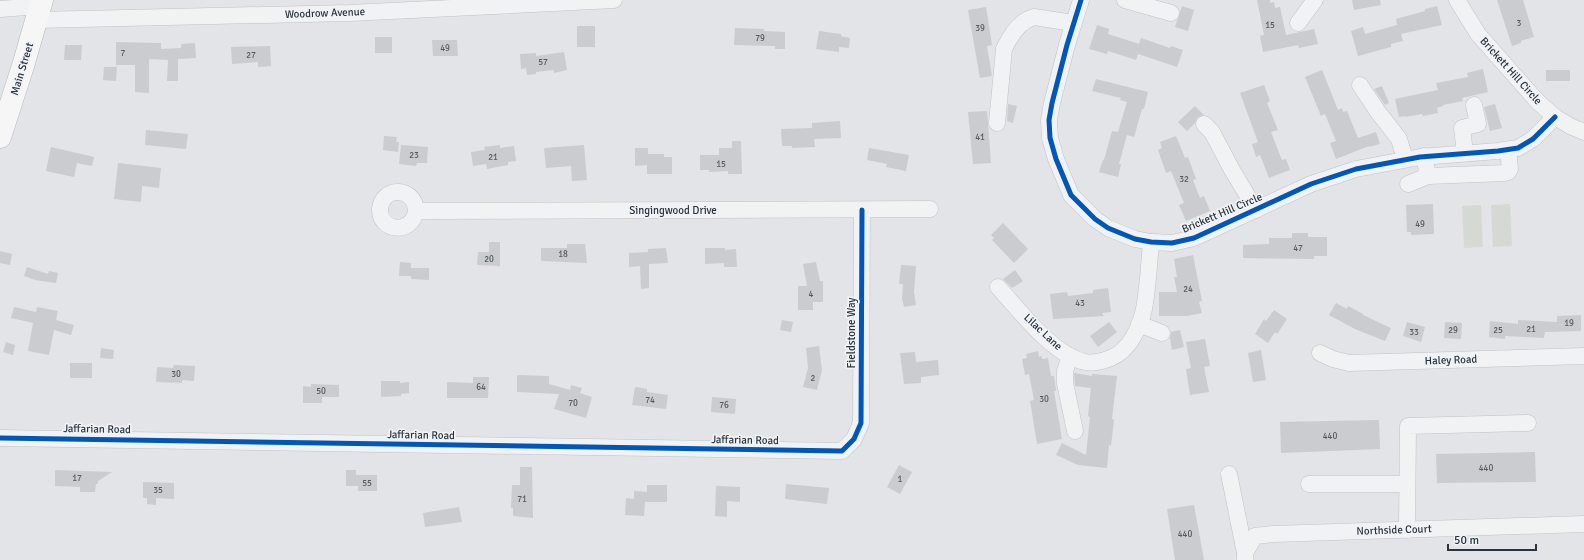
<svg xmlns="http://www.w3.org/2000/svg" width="1584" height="560" viewBox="0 0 1584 560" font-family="Signika,sans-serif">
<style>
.green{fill:#d4dad3}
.building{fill:#cacccf}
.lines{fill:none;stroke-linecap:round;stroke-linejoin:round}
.minor-casing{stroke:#c1c2c5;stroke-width:17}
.highway-casing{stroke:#b4b7ba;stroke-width:23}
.minor{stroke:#f1f2f4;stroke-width:16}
.highway{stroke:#f6f6f6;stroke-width:22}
.cycleway-casing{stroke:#f0f3f6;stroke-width:8}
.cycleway{stroke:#0057b8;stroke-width:5}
.labels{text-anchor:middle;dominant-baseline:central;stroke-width:3.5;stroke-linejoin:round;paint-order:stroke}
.number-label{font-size:9px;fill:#545b63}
.street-label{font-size:11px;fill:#2b343e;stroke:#f0f3f6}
</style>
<rect width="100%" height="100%" fill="#e2e4e7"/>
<g class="green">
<path d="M1510 204 1512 246 1493 247 1491 205Z"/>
<path d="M1481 205 1483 247 1464 248 1462 206Z"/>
</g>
<g class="building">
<path d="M1257 0H1270V3L1274 2 1275 8 1280 7 1286 35 1314 29 1318 44 1299 48 1298 45 1263 52 1260 36 1264 35Z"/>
<path d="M1352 0H1380L1381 5 1354 10Z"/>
<path d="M1497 0H1523L1534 37 1521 41V43L1512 46Z"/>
<path d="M1182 6 1194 10 1188 31 1175 27Z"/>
<path d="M1437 6 1442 25 1401 34 1403 41 1391 44V47L1358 56 1351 31 1363 27 1365 34 1397 25 1396 19 1425 11V9Z"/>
<path d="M986 7 992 45 987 46 992 76 980 78 968 10Z"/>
<path d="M1097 25 1109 29 1108 34 1139 44 1141 38 1170 48 1171 46 1183 50 1177 67 1138 54 1136 60 1108 51 1107 54 1089 49Z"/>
<rect x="577" y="26" width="18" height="21"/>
<path d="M735 28 764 29V31L785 32V49H775V46L734 45Z"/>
<path d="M819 31 841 34V36L850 38 849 48 839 47V52L816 49Z"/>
<rect x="375" y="37" width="17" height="16"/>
<path d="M432 40H457L458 56H433Z"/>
<path d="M116 42 161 43V49L181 48V44L195 43 196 58 178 59V81H167L168 60 149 59V93L135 92V65H116Z"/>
<path d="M65 45H82L81 60H64Z"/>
<path d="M270 46 271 66 258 67V62L232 64 231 47Z"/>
<path d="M564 52 567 70 554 73V70L536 72V74L527 75 526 68 521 69 520 54 536 53V56Z"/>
<path d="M104 67H117L116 81 103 80Z"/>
<path d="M1483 69 1488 92 1462 98 1463 101 1443 105V106L1437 108 1438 113 1423 116 1422 114 1405 117V116L1399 117 1395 99 1438 90 1436 83 1468 77 1467 73Z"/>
<path d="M1322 70 1338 110 1342 108 1343 112 1347 111 1358 138 1376 132 1380 144 1369 147V146L1336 159 1330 143 1336 141 1325 114 1321 116 1305 77Z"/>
<rect x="1546" y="70" width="24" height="11"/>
<path d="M1096 79 1148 92 1144 109H1142L1134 137 1127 135 1119 164H1121L1118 177 1099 172 1103 160H1104L1112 131 1118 132 1127 102 1120 100 1121 98 1092 91Z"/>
<path d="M1264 85 1270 101 1267 103 1278 130 1271 132 1282 160 1286 159 1290 170 1269 178 1260 155 1256 157 1252 144 1258 142 1240 93Z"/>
<path d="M1382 86 1389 103 1385 105 1374 89Z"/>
<path d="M1008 104 1017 106 1013 123 1007 121Z"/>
<path d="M1495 104 1502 128 1490 131 1484 107Z"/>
<path d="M1195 106 1204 115 1198 117 1195 123 1187 131 1178 122Z"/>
<path d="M987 111 991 163 973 164 968 112Z"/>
<path d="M840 121 841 138 814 139 815 147 792 148V146H782L781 129 812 128V123Z"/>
<path d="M146 130 188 134 186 149 145 145Z"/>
<path d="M384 136 397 137 396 142H399L398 152 383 150Z"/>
<path d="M1176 136 1185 158 1188 157 1196 179 1193 180 1200 198 1204 196 1210 211 1186 221 1179 205 1184 203 1171 171 1166 173 1158 150 1162 148 1160 142Z"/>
<path d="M732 141H741L742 174H728V171L709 172V170H700V155H719V148H732Z"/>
<path d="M401 145 428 147 427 163H417L416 166 399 164Z"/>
<path d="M500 145V148L514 146 516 161 508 162V165L487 169 486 164 473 166 471 152 485 150 484 147Z"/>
<path d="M584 145 587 180 572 181 571 166 546 168 544 148Z"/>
<path d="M51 147 94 157 92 166 77 163 74 177 46 171Z"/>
<path d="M635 148H648V154H664V157H672V174H647V165L635 166Z"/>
<path d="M869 148 909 155 906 171 886 167 887 164 867 160Z"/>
<path d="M118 163 161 168 159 188 142 186 141 202 114 199Z"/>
<path d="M1433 204 1434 234 1411 235V232H1407L1406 205Z"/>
<path d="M1003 223 1028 249 1014 263 992 240 994 238 991 235Z"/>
<path d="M1292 233H1308V237H1327V256H1314V259L1243 258V245L1269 244V238H1292Z"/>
<path d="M489 242H500V266L477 265 478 252H489Z"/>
<path d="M567 244H585L587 263 541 261V248H567Z"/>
<path d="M666 248 668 263 649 264V288L641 289 640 266 629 267V253L648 252V249Z"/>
<path d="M705 248H725V250L736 249 737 267H724V263L705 264Z"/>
<path d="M0 251 12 254 10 265 0 263Z"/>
<path d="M1193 255 1202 301 1199 302 1202 313 1187 316H1159V292H1177L1174 277H1177L1174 259Z"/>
<path d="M400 262 411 263V268H429V280L411 279V276H399Z"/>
<path d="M816 262 820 281H823V302H813V310H798V286H807L803 264Z"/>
<path d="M901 265 916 266 914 292 916 305 904 307 902 299 903 284H899Z"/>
<path d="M27 267 48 274 49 271 58 273 56 283 35 280 24 276Z"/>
<path d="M1015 270 1023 281 1012 288 1003 279Z"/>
<path d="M1108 288 1111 312 1102 313 1104 316 1053 319 1050 294 1067 292 1068 296 1093 293V290Z"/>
<path d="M1336 303 1347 309 1348 306 1363 314V315L1391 328 1385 341 1355 329 1329 315Z"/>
<path d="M14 307 36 312 37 307 58 311 56 320 74 325 71 335 54 330 49 355 28 351 33 323 11 318Z"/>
<path d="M1274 310 1287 319 1277 334 1275 332 1268 343 1255 334 1264 319 1266 321Z"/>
<path d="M1581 315V331L1545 332 1544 338 1505 336V339L1489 337 1490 321 1518 324V320L1557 322V316Z"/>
<path d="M782 320 793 322 791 332 780 330Z"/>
<path d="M1109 322 1117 332 1098 347 1090 336Z"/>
<path d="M1407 322 1425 327 1421 342 1403 336Z"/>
<path d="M1445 322 1462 323 1461 339 1444 338Z"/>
<path d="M1180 330 1184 347 1172 350 1170 338 1171 332Z"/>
<path d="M1205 339 1210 366 1204 367 1209 392 1190 395 1186 369 1191 368 1186 342Z"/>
<path d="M6 342 15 345 13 355 3 352Z"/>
<path d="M819 346 822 370 817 390 803 387 808 368 806 348Z"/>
<path d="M101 348 114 350 113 359 100 358Z"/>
<path d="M1261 350 1266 380 1253 382 1248 353Z"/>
<path d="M1038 351 1039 357 1042 356V359L1048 358 1051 376H1054L1056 391H1054L1062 439 1037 444 1030 401 1034 400 1029 374 1025 375 1022 359 1027 358 1026 354Z"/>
<path d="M915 352 916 362 938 360 939 375 921 377V383L904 384 900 353Z"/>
<rect x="70" y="363" width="22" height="15"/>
<path d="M174 365 195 366 194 381 182 380V383L156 382 157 367 173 368Z"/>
<path d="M1074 373 1092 376V374L1117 376 1112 419 1114 420 1111 446 1109 445 1107 468 1078 465 1056 455 1062 443 1086 455 1090 417 1088 416 1091 388 1075 386Z"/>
<path d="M517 375 549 376V384L570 390 571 385 582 388 580 393 592 397 586 418 554 409 559 394 517 392Z"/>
<path d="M473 377H489L488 398H447V382L473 383Z"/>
<path d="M381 381H400V383L409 382V393L401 394V396L381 397Z"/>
<path d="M311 384 339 385V397H322V403H303V386L311 387Z"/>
<path d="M635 387 647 389V392L668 395 666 409 632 405Z"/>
<path d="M712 397 736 399 735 414 711 412Z"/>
<path d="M1379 420 1380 449 1281 453 1280 422Z"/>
<path d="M1535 452 1536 482 1437 483 1436 454Z"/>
<path d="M899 465 912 472 900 494 887 487Z"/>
<path d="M520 467H532L533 518 513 516V508H511L512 485H520Z"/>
<path d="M55 470 112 472 98 481V484H96L95 492H80V487L55 486Z"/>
<path d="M346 470H356V475H377V491H358V486H346Z"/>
<path d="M143 482 174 483V499L156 498V505L147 504V498H143Z"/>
<path d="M786 484 829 488 827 504 785 499Z"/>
<path d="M647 485H667V502H645L644 516 625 515 626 498 634 499V491L647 492Z"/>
<path d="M716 486 740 487V502L727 501V517L715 516Z"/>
<path d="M1194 505 1204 560H1175L1167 509Z"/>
<path d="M459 507 462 522 425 527 423 513Z"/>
</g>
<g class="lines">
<g class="minor-casing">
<g id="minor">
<path d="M1081 0 1067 45 1052 103 1049 120 1050 138 1056 159 1071 195 1095 219 1108 228 1135 239 1151 242 1172 243 1194 238 1311 184 1356 169 1420 157 1498 151 1518 148 1533 139 1555 117"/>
<path d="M1125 0 1171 13"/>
<path d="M1457 0 1478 34 1537 101 1555 117 1570 126 1584 132"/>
<path d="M0 9 40 6"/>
<path d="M36 20 350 13 614 0"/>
<path d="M1298 23 1315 0"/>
<path d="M1360 85 1378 112 1399 139 1405 159"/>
<path d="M997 123 1004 49C1010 36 1019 21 1034 17L1073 23"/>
<path d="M1204 124 1212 132 1232 170 1256 210"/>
<path d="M1465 153 1462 128 1478 124 1474 105"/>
<path d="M1424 156 1428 176 1505 173 1508 172 1510 169 1508 150"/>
<path d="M1408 184 1428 176"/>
<path d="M416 211C412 235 379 232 380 209 382 186 415 186 416 211L930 209"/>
<path d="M998 287C1020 311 1053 355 1085 362 1094 364 1103 361 1111 358 1130 350 1140 327 1144 309 1148 287 1149 264 1151 242"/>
<path d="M1139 324 1162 333"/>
<path d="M1320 353 1333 359 1349 363 1584 356"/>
<path d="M1070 356 1065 371V383L1075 431"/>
<path d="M0 438 842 451 854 439 861 423 862 210"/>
<path d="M1229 474 1245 553"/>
<path d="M1309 484H1407"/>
<path d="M1407 530 1408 426 1528 423"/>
<path d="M1245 560V553L1255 536 1273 534 1584 524"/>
</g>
</g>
<g class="highway-casing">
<path id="highway" d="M0 137 23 66 42 0"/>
</g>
<use href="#minor" class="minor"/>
<use href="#highway" class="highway"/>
<g class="cycleway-casing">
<g id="cycleway">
<path d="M1081 0 1067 45 1052 103 1049 120 1050 138 1056 159 1071 195 1095 219 1108 228 1135 239 1151 242 1172 243 1194 238 1311 184 1356 169 1420 157 1498 151 1518 148 1533 139 1555 117"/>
<path d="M0 438 842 451 854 439 861 423 862 210"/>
</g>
</g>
<use href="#cycleway" class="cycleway"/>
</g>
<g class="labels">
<g class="number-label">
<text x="1519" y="23">3</text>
<text x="1270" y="25">15</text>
<text x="980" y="28">39</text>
<text x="760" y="38">79</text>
<text x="445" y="48">49</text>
<text x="123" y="53">7</text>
<text x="251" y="55">27</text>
<text x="543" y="62">57</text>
<text x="980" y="137">41</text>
<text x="414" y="155">23</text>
<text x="493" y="157">21</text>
<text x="721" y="164">15</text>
<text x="1184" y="179">32</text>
<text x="1420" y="224">49</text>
<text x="1298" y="248">47</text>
<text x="563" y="254">18</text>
<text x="489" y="259">20</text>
<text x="1188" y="289">24</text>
<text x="811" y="294">4</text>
<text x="1080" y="303">43</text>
<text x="1569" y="323">19</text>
<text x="1531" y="329">21</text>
<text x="1453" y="330">29</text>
<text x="1498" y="330">25</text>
<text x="1414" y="332">33</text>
<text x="176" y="374">30</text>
<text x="813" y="378">2</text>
<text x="481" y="387">64</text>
<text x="321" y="391">50</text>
<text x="1044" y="399">30</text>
<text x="650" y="400">74</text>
<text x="573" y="403">70</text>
<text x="724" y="405">76</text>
<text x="1330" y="436">440</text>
<text x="1486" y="468">440</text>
<text x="77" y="478">17</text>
<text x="900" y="479">1</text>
<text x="367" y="483">55</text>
<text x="158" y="490">35</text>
<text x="522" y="499">71</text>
<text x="1185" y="534">440</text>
</g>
<g class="street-label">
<text transform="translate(325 13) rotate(-2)">Woodrow Avenue</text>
<text transform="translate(22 69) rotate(-73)">Main Street</text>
<text transform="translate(1511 71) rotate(48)">Brickett Hill Circle</text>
<text x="673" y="210">Singingwood Drive</text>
<text transform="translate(1222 213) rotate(-23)">Brickett Hill Circle</text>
<text transform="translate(1043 332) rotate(43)">Lilac Lane</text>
<text transform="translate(851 333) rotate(-90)">Fieldstone Way</text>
<text transform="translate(1451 360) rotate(-2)">Haley Road</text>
<text transform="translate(97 429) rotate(1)">Jaffarian Road</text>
<text transform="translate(421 435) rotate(1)">Jaffarian Road</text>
<text transform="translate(745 440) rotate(1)">Jaffarian Road</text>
<text transform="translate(1394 530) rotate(-2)">Northside Court</text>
</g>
</g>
<path d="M1448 544v6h88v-6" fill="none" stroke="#2b343e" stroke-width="2"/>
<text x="1454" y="544" font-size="12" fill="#2b343e" stroke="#f0f3f6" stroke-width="3" paint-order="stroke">50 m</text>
</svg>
